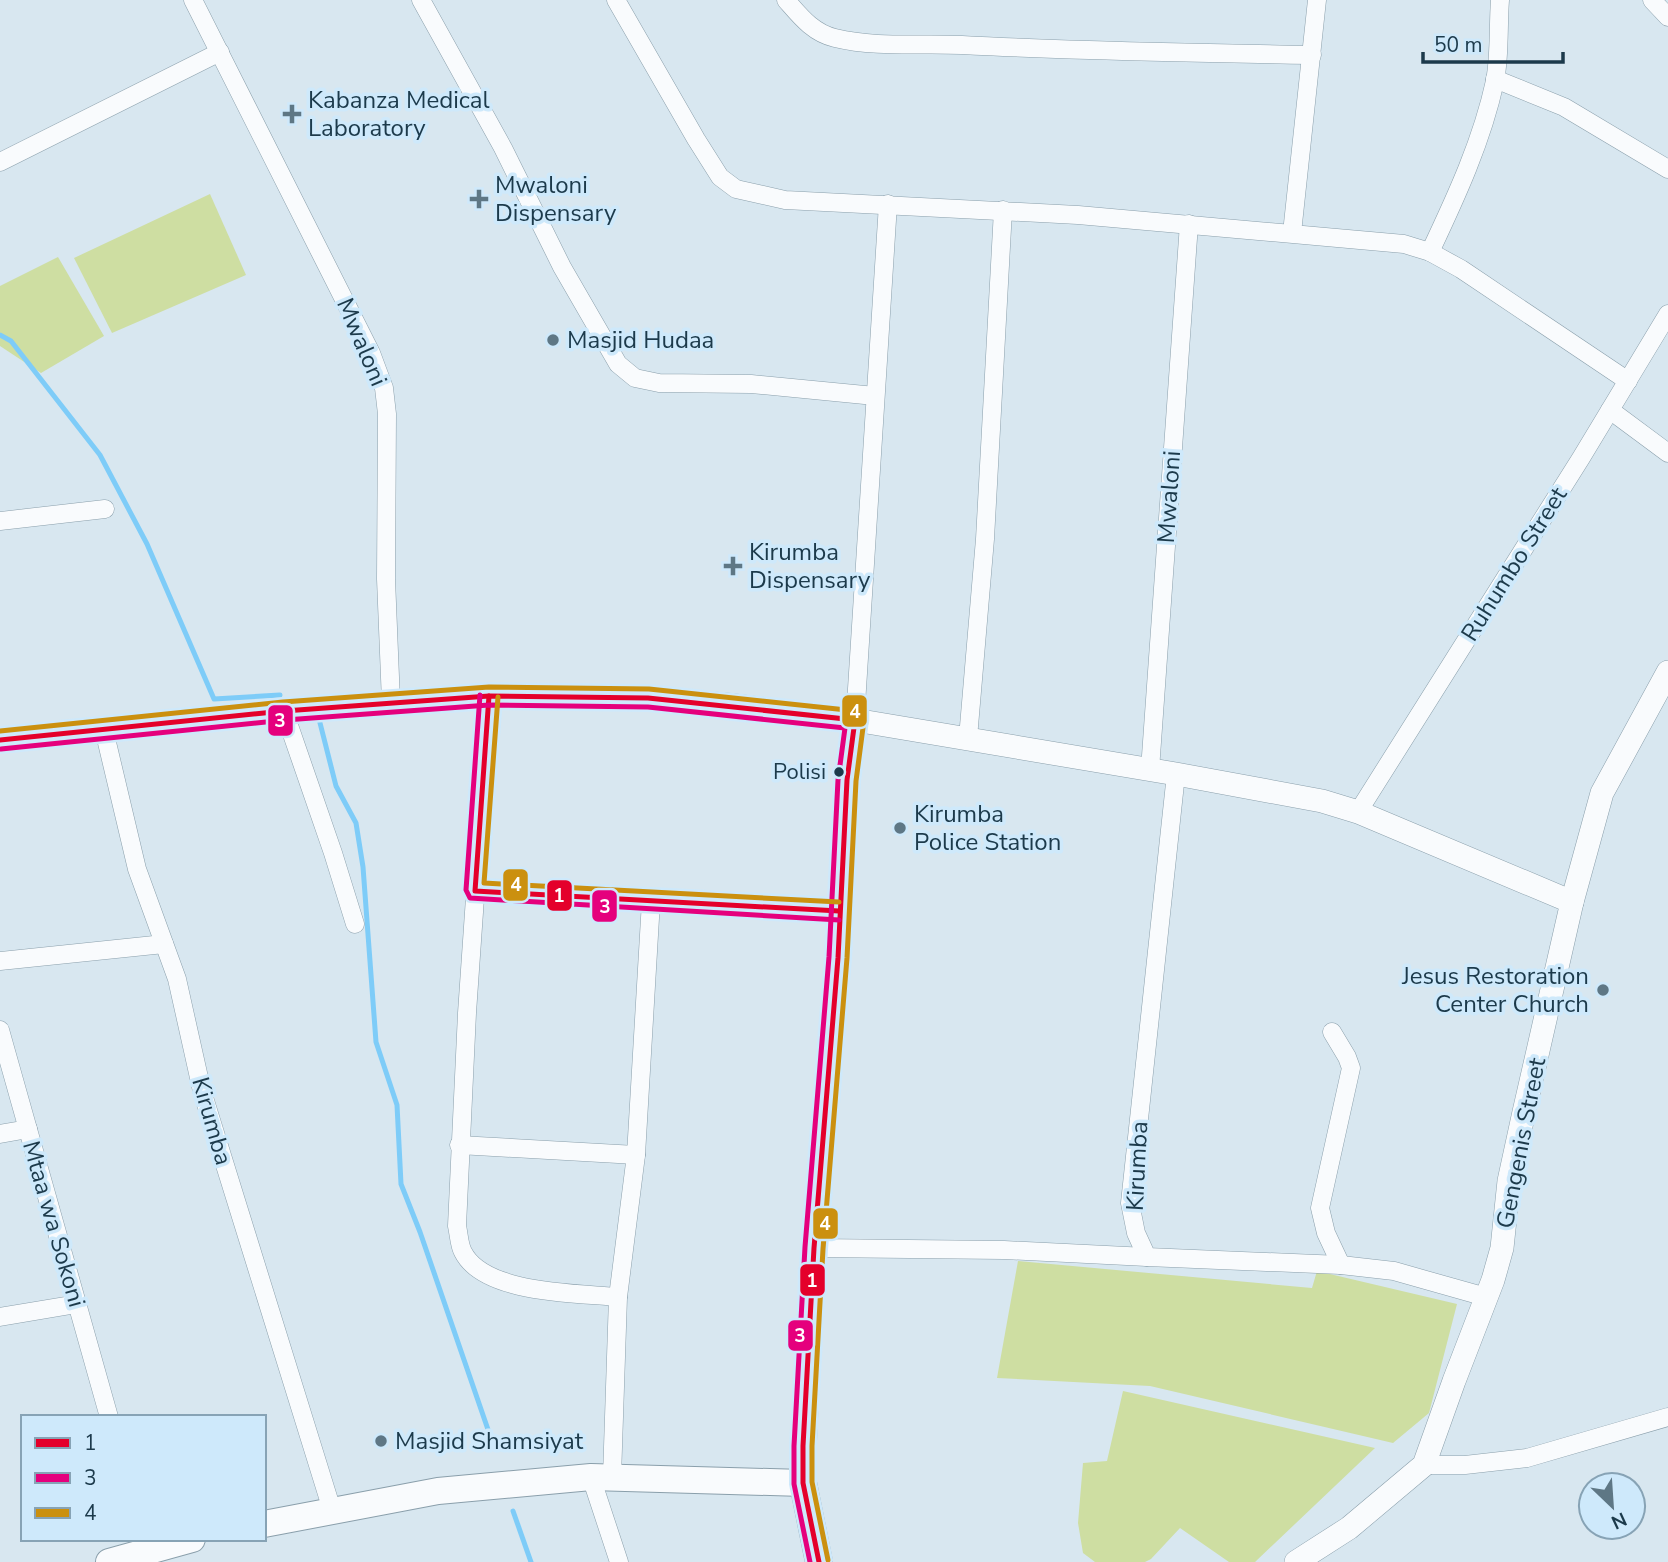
<svg xmlns="http://www.w3.org/2000/svg" width="1668" height="1562" viewBox="0 0 1668 1562" font-family="'Nunito Sans',sans-serif">
<style>
.green{fill:#cedea2}
.lines{fill:none;stroke-linecap:round;stroke-linejoin:round}
.stream{stroke:#7eccf8;stroke-width:5}
.minor-casing{stroke:#8a9fab;stroke-width:19}
.tertiary-casing{stroke:#8a9fab;stroke-width:24}
.secondary-casing{stroke:#8a9fab;stroke-width:28}
.minor{stroke:#f9fbfd;stroke-width:18}
.tertiary{stroke:#f9fbfd;stroke-width:23}
.secondary{stroke:#f9fbfd;stroke-width:26}
.bus-1-casing{stroke:#cee9fb;stroke-width:10}
.bus-2-casing{stroke:#cee9fb;stroke-width:10}
.bus-3-casing{stroke:#cee9fb;stroke-width:10}
.bus-1{stroke:#e4002b;stroke-width:5}
.bus-2{stroke:#e5007d;stroke-width:5}
.bus-3{stroke:#cb900f;stroke-width:5}
.poi-dot{fill:#5e7785;stroke:#cee9fb;stroke-width:2.5}
.bus-dot{fill:#1c3a4b;stroke:#cee9fb;stroke-width:2.5}
.labels{text-anchor:middle;dominant-baseline:central;stroke-width:7;stroke-linejoin:round;paint-order:stroke}
.bus-label{font-size:22px;fill:#1c3a4b;stroke:#cee9fb;text-anchor:end}
.poi-label{font-size:24px;fill:#1c3a4b;stroke:#cee9fb;text-anchor:start}
.street-label{font-size:24px;fill:#1c3a4b;stroke:#cee9fb}
.line-badge{stroke:#cee9fb;stroke-width:2.5}
.badge-label{font-size:19px;text-anchor:middle;font-weight:bold;fill:#fff}
</style>
<rect width="100%" height="100%" fill="#d8e7f0"/>
<g class="green">
<path d="M210 194 246 275 112 333 74 258Z"/>
<path d="M58 257 104 336 41 373 0 346V286Z"/>
<path d="M1018 1261 1312 1288 1317 1271 1457 1304 1429 1413 1393 1443 1150 1386 997 1378Z"/>
<path d="M1123 1391 1375 1448 1255 1562H1229L1180 1528 1151 1559 1145 1562H1095L1083 1553 1078 1523 1083 1463 1107 1461Z"/>
</g>
<g class="lines">
<g class="stream">
<path d="M0 335 11 341 100 455 147 544 214 699 280 695"/>
<path d="M318 715 336 786 356 823 363 867 376 1042 397 1105 401 1184 420 1232 494 1447"/>
<path d="M513 1511 531 1562"/>
</g>
<g class="minor-casing">
<g id="minor">
<path d="M193 0 371 353 384 388 387 414 386 579 391 702"/>
<path d="M421 0 503 148 562 267 618 364 635 378 659 383 751 384 875 396"/>
<path d="M616 0 696 139 720 177 736 189 785 200 1078 215 1404 244 1430 252 1461 269 1628 381"/>
<path d="M786 0C800 16 813 33 835 38 876 48 920 43 962 45 1079 51 1195 53 1312 55"/>
<path d="M1652 0 1668 17"/>
<path d="M1495 79 1564 107 1668 169"/>
<path d="M0 162 220 52"/>
<path d="M1292 233 1317 0"/>
<path d="M1430 252C1456 197 1482 141 1495 81 1500 55 1498 26 1500 0"/>
<path d="M1610 410 1668 453"/>
<path d="M0 521 105 509"/>
<path d="M489 696 467 1013 457 1226C459 1234 459 1245 463 1252 484 1294 577 1293 618 1297"/>
<path d="M284 711 333 853 355 924"/>
<path d="M855 720 888 204"/>
<path d="M104 730 137 869 177 979 202 1091 332 1510"/>
<path d="M968 738 985 539 1003 210"/>
<path d="M1150 770 1189 224"/>
<path d="M1176 774 1130 1203 1136 1233 1147 1257 1341 1265 1394 1271 1486 1297"/>
<path d="M1358 812 1581 458 1668 314"/>
<path d="M475 891 839 911"/>
<path d="M0 961 164 944"/>
<path d="M0 1030 109 1417"/>
<path d="M1332 1032 1347 1057 1351 1068 1320 1208 1326 1233 1341 1265"/>
<path d="M0 1134 28 1129"/>
<path d="M459 1145 636 1155"/>
<path d="M814 1248 1004 1250 1147 1257"/>
<path d="M0 1317 77 1304"/>
<path d="M1424 1465H1465L1527 1458 1668 1417"/>
<path d="M591 1477 619 1562"/>
<path d="M612 1477 618 1297 636 1155 651 901"/>
</g>
</g>
<g class="tertiary-casing">
<g id="tertiary">
<path d="M0 740 391 702 489 696 648 698 730 705 855 720 1176 774 1322 801 1358 812 1572 902"/>
<path d="M803 1483 814 1248 838 958 847 780 855 720"/>
<path d="M1296 1562 1349 1528 1424 1465 1454 1381 1493 1280 1502 1248 1509 1181 1524 1112 1572 902 1602 793 1668 672"/>
</g>
</g>
<g class="secondary-casing">
<g id="secondary">
<path d="M264 1524 438 1491 591 1477 803 1483 819 1562"/>
<path d="M109 1562 192 1539"/>
</g>
</g>
<use href="#minor" class="minor"/>
<use href="#tertiary" class="tertiary"/>
<use href="#secondary" class="secondary"/>
<g class="bus-1-casing">
<g id="bus-1">
<path d="M489 696 475 891 839 911"/>
<path d="M0 740 284 711 489 696 648 698 855 720 847 780 838 958 814 1248 803 1446V1483L819 1562"/>
</g>
</g>
<g class="bus-2-casing">
<g id="bus-2">
<path d="M480 695 466 890 470 898 839 920"/>
<path d="M1 749 285 720 489 705 648 707 845 728 838 780 829 957 805 1247 794 1446V1484L810 1562"/>
</g>
</g>
<g class="bus-3-casing">
<g id="bus-3">
<path d="M498 697 484 883 839 902"/>
<path d="M0 731 283 702 489 687 649 689 856 711 861 714 864 720 856 781 847 958 823 1249 812 1446V1482L828 1560"/>
</g>
</g>
<use href="#bus-1" class="bus-1"/>
<use href="#bus-2" class="bus-2"/>
<use href="#bus-3" class="bus-3"/>
</g>
<g class="poi-dot">
<path d="M288.5 103.5h7v7h7v7h-7v7h-7v-7h-7v-7h7z"/>
<path d="M475.5 188.5h7v7h7v7h-7v7h-7v-7h-7v-7h7z"/>
<circle cx="553" cy="340" r="7"/>
<path d="M729.5 555.5h7v7h7v7h-7v7h-7v-7h-7v-7h7z"/>
<circle cx="900" cy="828" r="7"/>
<circle cx="1603" cy="990" r="7"/>
<circle cx="381" cy="1441" r="7"/>
</g>
<circle class="bus-dot" cx="839" cy="772" r="6"/>
<g class="labels">
<g class="bus-label">
<text x="826" y="772">Polisi</text>
</g>
<g class="poi-label">
<text x="308" y="100">Kabanza Medical<tspan x="308" dy="28">Laboratory</tspan></text>
<text x="495" y="185">Mwaloni<tspan x="495" dy="28">Dispensary</tspan></text>
<text x="567" y="340">Masjid Hudaa</text>
<text x="749" y="552">Kirumba<tspan x="749" dy="28">Dispensary</tspan></text>
<text x="914" y="814">Kirumba<tspan x="914" dy="28">Police Station</tspan></text>
<text x="1589" y="976" text-anchor="end">Jesus Restoration<tspan x="1589" dy="28">Center Church</tspan></text>
<text x="395" y="1441">Masjid Shamsiyat</text>
</g>
<g class="street-label">
<text transform="translate(362 342) rotate(67)">Mwaloni</text>
<text transform="translate(1169 497) rotate(-86)">Mwaloni</text>
<text transform="translate(1514 564) rotate(-58)">Ruhumbo Street</text>
<text transform="translate(212 1121) rotate(74)">Kirumba</text>
<text transform="translate(1521 1143) rotate(-79)">Gengenis Street</text>
<text transform="translate(1137 1166) rotate(-87)">Kirumba</text>
<text transform="translate(54 1224) rotate(74)">Mtaa wa Sokoni</text>
</g>
</g>
<g class="line-badge">
<rect x="841" y="694" width="27" height="34" rx="7" fill="#cb900f"/>
<rect x="267" y="704" width="27" height="33" rx="7" fill="#e5007d"/>
<rect x="502" y="868" width="27" height="34" rx="7" fill="#cb900f"/>
<rect x="546" y="879" width="27" height="33" rx="7" fill="#e4002b"/>
<rect x="591" y="889" width="27" height="34" rx="7" fill="#e5007d"/>
<rect x="812" y="1207" width="27" height="33" rx="7" fill="#cb900f"/>
<rect x="799" y="1263" width="27" height="34" rx="7" fill="#e4002b"/>
<rect x="787" y="1319" width="27" height="33" rx="7" fill="#e5007d"/>
</g>
<g class="badge-label">
<text x="855" y="718">4</text>
<text x="280" y="727">3</text>
<text x="516" y="891">4</text>
<text x="559" y="902">1</text>
<text x="605" y="913">3</text>
<text x="825" y="1230">4</text>
<text x="812" y="1287">1</text>
<text x="800" y="1342">3</text>
</g>
<rect x="21" y="1415" width="245" height="126" fill="#cee9fb" stroke="#87a3b5" stroke-width="2"/>
<rect x="35" y="1438" width="35" height="10" fill="#e4002b" stroke="#87a3b5" stroke-width="2"/>
<text x="84" y="1450" font-size="21" fill="#1c3a4b">1</text>
<rect x="35" y="1473" width="35" height="10" fill="#e5007d" stroke="#87a3b5" stroke-width="2"/>
<text x="84" y="1485" font-size="21" fill="#1c3a4b">3</text>
<rect x="35" y="1508" width="35" height="10" fill="#cb900f" stroke="#87a3b5" stroke-width="2"/>
<text x="84" y="1520" font-size="21" fill="#1c3a4b">4</text>
<g transform="translate(1612 1506) rotate(155)"><circle r="33" fill="#cee9fb" stroke="#87a3b5" stroke-width="2"/>
<path d="M0-5L12 26L0 18L-12 26Z" fill="#5e7785"/>
<text y="-10" font-size="19" font-weight="bold" text-anchor="middle" fill="#1c3a4b">N</text>
</g>
<path d="M1423 52v10h140v-10" fill="none" stroke="#1c3a4b" stroke-width="3.5"/>
<text x="1434" y="52" font-size="21" fill="#1c3a4b" stroke="#cee9fb" stroke-width="5" paint-order="stroke">50 m</text>
</svg>
